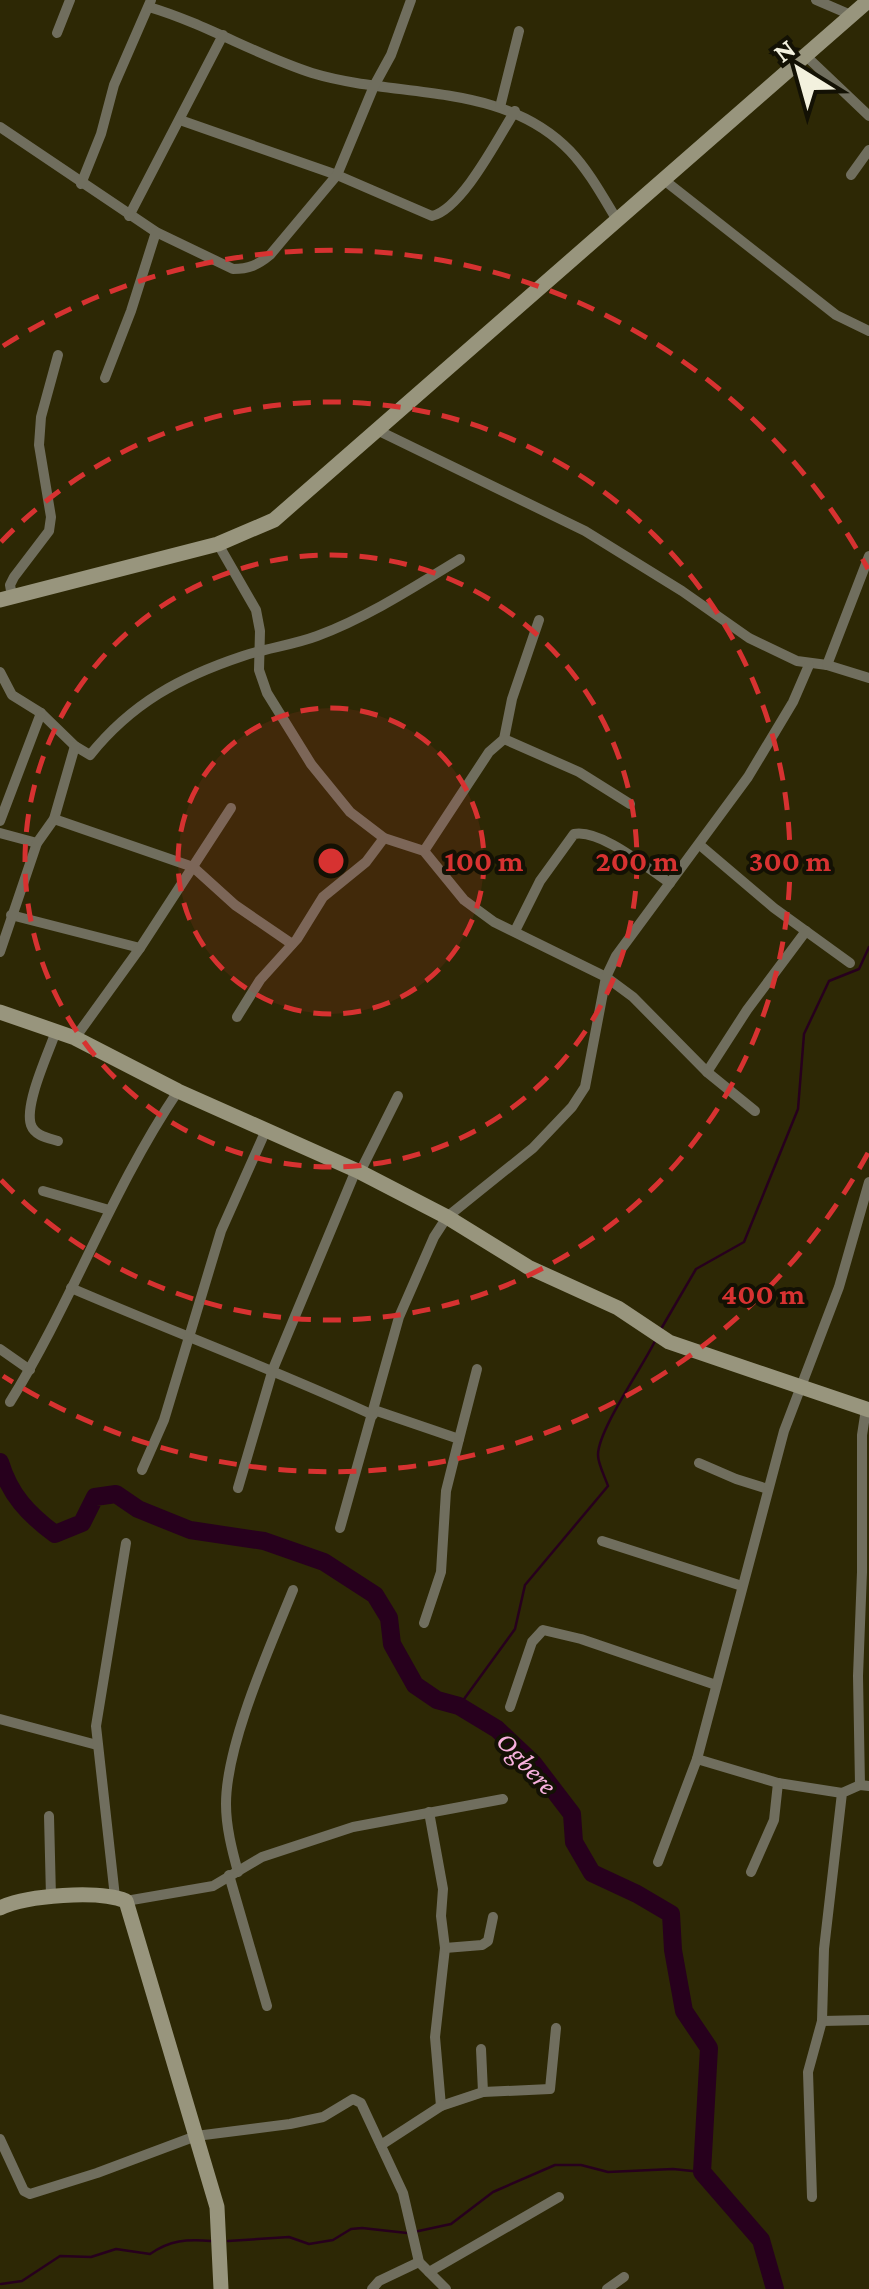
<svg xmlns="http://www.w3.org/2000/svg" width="869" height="2289" viewBox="0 0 869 2289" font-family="'Crimson Pro',serif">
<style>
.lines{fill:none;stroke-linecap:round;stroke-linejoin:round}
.stream{stroke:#27001d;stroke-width:2.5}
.river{stroke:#27001d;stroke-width:18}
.street{stroke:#706e5e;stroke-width:10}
.secondary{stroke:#98957d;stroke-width:15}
.ring{fill:none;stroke:#d73231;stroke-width:5;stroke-dasharray:18 12}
.labels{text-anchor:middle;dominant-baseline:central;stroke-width:8;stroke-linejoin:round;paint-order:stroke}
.water-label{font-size:28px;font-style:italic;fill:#f8b1de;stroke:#131104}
.centre{fill:#d73231;stroke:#131104;stroke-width:5}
.ring-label{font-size:30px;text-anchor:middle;font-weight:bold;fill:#d73231;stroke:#131104;stroke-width:8;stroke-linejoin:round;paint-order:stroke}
</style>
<rect width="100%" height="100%" fill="#2d2805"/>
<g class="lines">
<g class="stream">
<path d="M661 1329 696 1269 744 1242 798 1109 804 1034 829 981 859 969 869 947"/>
<path d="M459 1706 515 1629 525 1585 608 1486C605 1477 598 1464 598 1455 598 1430 642 1368 655 1341"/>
<path d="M414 2232 451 2224 493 2192 555 2165H581L608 2172 673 2169 702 2172"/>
<path d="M228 2241 289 2237 309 2244 333 2240 351 2229 362 2228 407 2233"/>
<path d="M1 2284 22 2281 60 2256 91 2257 116 2249 150 2254C170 2240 187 2239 211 2241"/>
</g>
<path class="river" d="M0 1462C10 1495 28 1514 55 1534L82 1523 95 1497 116 1494 138 1509 190 1530 264 1541 324 1562 375 1595 389 1618 392 1644 415 1685 437 1700 459 1706 497 1729 533 1763 572 1814 574 1842 592 1873 637 1894 671 1914 673 1950 684 2011 709 2048 702 2172 761 2240 775 2289"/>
<g class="street">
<path d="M816 0 851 15"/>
<path d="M149 7C206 24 256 55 312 73 398 99 503 81 570 151 589 171 603 197 617 220"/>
<path d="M57 33 70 0"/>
<path d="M805 55 869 116"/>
<path d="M500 107 519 31"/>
<path d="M180 120 337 175 432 216C462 209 498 138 515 111"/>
<path d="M0 127 156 232 233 269C249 269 258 265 270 255L337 175 374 86 391 55 411 0"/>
<path d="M851 175 869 150"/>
<path d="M664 180 836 315 869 331"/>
<path d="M81 184 101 134 114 85 151 0"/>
<path d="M129 216 223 35"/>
<path d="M105 378 131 311 156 232"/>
<path d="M379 431 585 531 682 591 749 638 797 661 827 665 869 678"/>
<path d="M218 544 256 610 260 631 259 670 267 693 311 764 350 812 384 838 424 851 464 900 494 922 606 977 633 997 707 1072 755 1111"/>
<path d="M12 596 10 585 14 577 49 531 51 517 39 445 41 417 58 355"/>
<path d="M827 665 869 556"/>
<path d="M0 672 12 695 41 713 75 746 90 755C132 703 180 677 243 656 267 648 293 645 317 636 368 617 414 587 460 559"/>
<path d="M504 739 579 772 630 804"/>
<path d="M54 819 193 867 235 905 292 944"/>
<path d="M0 821 41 713"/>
<path d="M0 833 37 843"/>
<path d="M701 846 774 908 850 963"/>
<path d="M424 851 489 752 504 739 512 699 539 620"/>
<path d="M11 915 140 948"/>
<path d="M515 931 540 881 574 834C601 829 647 868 670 883"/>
<path d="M0 952 37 843 54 819 75 746"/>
<path d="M237 1017 260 980 297 939 323 897 366 862 384 838"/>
<path d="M56 1031C49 1052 24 1104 31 1125 35 1136 48 1138 58 1141"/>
<path d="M75 1038 140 948 231 808"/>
<path d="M707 1072 747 1010 806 931"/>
<path d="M360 1172 398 1096"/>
<path d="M43 1191 109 1210"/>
<path d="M71 1288C171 1331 273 1369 373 1415"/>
<path d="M0 1349 30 1370"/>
<path d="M10 1402C72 1302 112 1189 178 1091"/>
<path d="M374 1410 459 1439 446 1491 441 1572 424 1623"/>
<path d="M459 1439 477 1369"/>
<path d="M699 1463 736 1479 768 1489"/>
<path d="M142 1470 164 1420 221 1231 266 1130"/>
<path d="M238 1488 273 1369 356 1170"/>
<path d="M340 1528 399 1317 434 1237 447 1217 533 1148 572 1107 585 1087 606 977 616 956 748 777 793 702 809 665"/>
<path d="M602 1541 742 1586"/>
<path d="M510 1707 532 1642 543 1630 581 1639 716 1685"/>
<path d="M0 1719 97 1745"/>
<path d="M697 1759 778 1783 842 1793"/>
<path d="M860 1785 858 1676 862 1572V1435L866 1409"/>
<path d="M429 1812 443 1889 441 1916 445 1948 435 2037 441 2106"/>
<path d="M49 1816 51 1897"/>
<path d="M658 1862 697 1759 784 1431 839 1287 869 1182"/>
<path d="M238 1872C232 1850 226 1827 226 1804 226 1744 270 1647 293 1590"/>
<path d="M751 1872 774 1820 778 1783"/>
<path d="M229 1875 267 2006"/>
<path d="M115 1897 96 1726 126 1543"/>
<path d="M126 1901 213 1886 262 1857 353 1827 503 1799"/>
<path d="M445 1948 482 1945 488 1941 493 1917"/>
<path d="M822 2021 869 2020"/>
<path d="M481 2049 483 2092"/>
<path d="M0 2139 24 2191 30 2194 97 2173 196 2136 290 2124 323 2117 353 2099 361 2103 403 2193 419 2262 446 2289"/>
<path d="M381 2145 441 2106 483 2092 550 2089 556 2028"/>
<path d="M812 2197 808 2072 822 2021 824 1949 842 1793 860 1785 869 1786"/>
<path d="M429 2272 559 2197"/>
<path d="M372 2289 379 2281 419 2262"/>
<path d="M607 2289 624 2277"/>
</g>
<g class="secondary">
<path d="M0 600 218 544 274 520 869 0"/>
<path d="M0 1012 75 1038 178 1091 360 1172 447 1217 528 1267 618 1308 669 1342 869 1410"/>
<path d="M0 1908C27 1895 99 1890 126 1901L217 2207 221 2289"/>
</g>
</g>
<circle cx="331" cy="861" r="153" fill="#d73231" fill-opacity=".12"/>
<g class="ring">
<circle cx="331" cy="861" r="153"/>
<circle cx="331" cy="861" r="306"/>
<path d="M1 542A459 459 0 1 1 1 1180"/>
<path d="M868 1153A611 611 0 0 1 3 1376M3 346A611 611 0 0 1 868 569"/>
</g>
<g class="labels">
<g class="water-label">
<text transform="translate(527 1763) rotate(47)">Ogbere</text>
</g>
</g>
<circle cx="331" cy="861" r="15" class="centre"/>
<g class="ring-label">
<text x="484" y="871">100 m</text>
<text x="637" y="871">200 m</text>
<text x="790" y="871">300 m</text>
<text x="763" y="1304">400 m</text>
</g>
<g transform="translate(799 70) rotate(323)" stroke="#131104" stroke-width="8" paint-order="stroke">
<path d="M0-8L18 38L0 25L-18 38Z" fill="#f3f1de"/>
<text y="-15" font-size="28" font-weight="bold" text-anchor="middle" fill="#f3f1de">N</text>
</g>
</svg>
